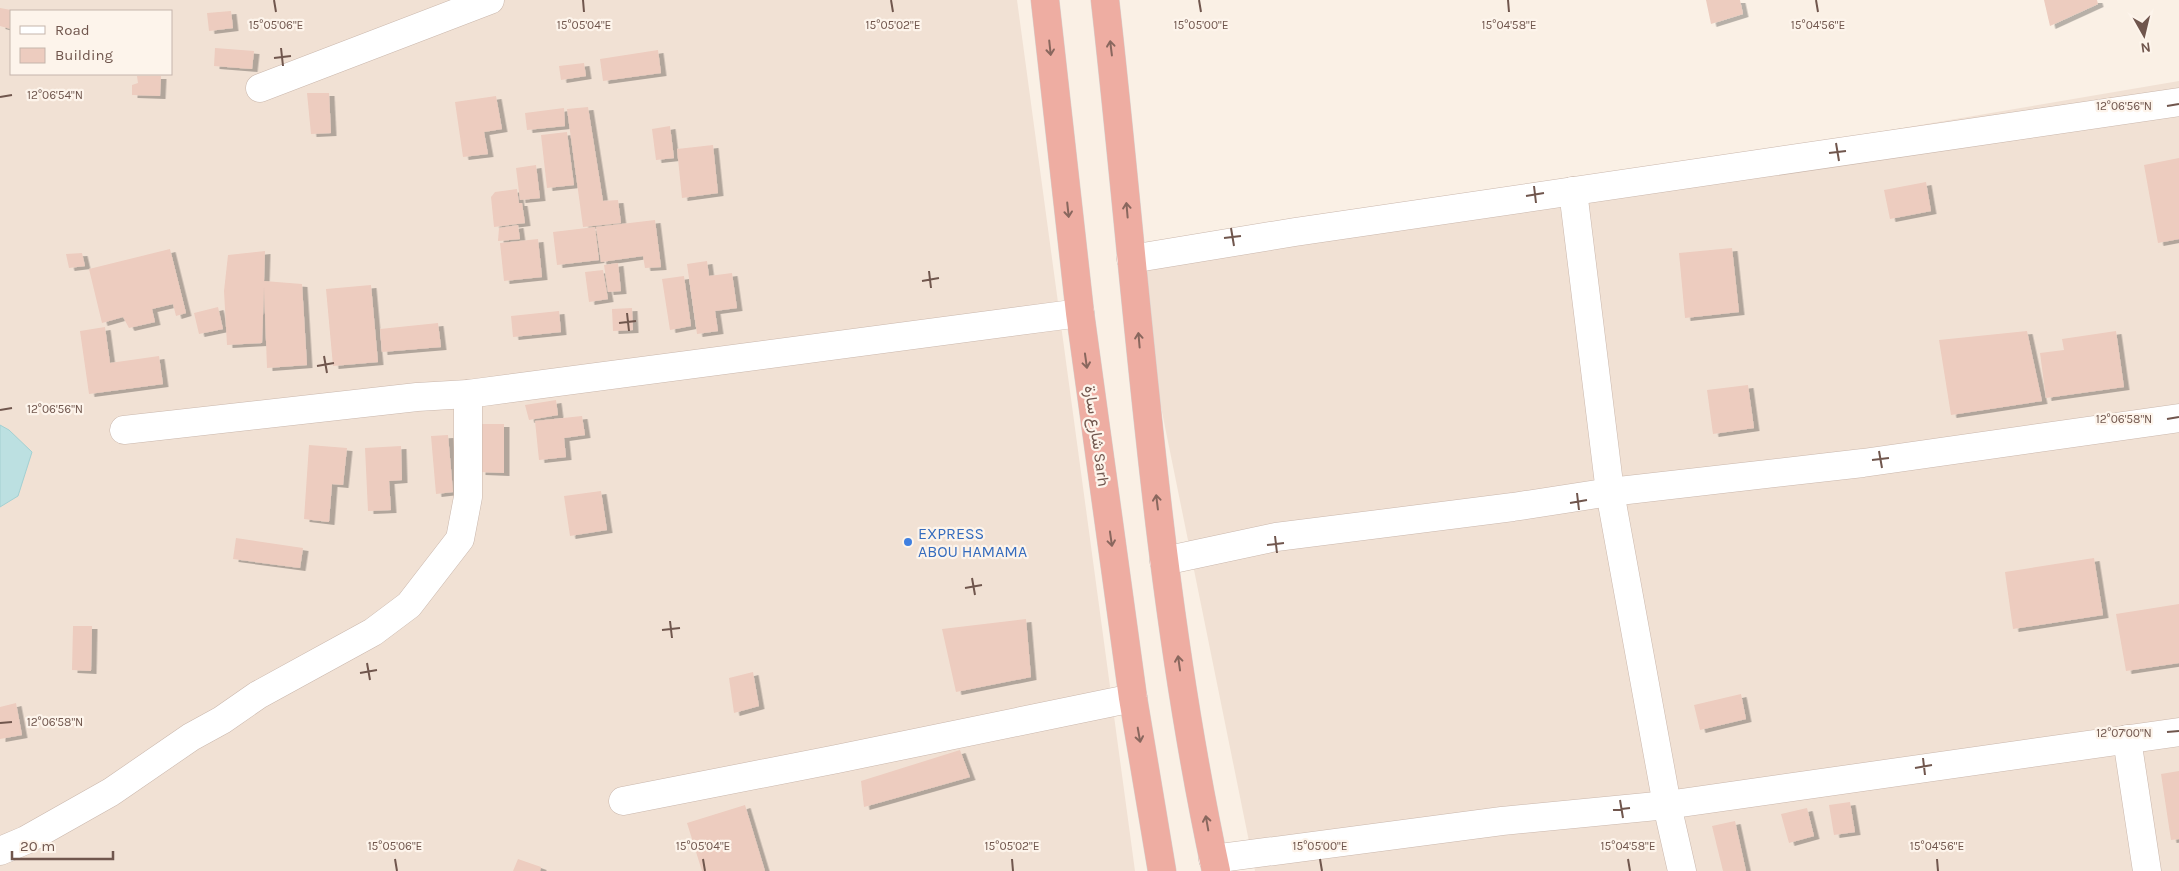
<svg xmlns="http://www.w3.org/2000/svg" width="2179" height="871" viewBox="0 0 2179 871" font-family="Karla,Vazirmatn,sans-serif">
<style>
.residential{fill:#f1e1d4;fill-rule:evenodd}
.water{fill:#bce0e1;stroke:#a3d0d2}
.building{fill:#edccbf;filter:url(#shadow)}
.lines{fill:none;stroke-linecap:round;stroke-linejoin:round}
.street-casing{stroke:#cab7ac;stroke-width:29}
.highway-casing{stroke:#d7d0cd;stroke-width:29}
.street{stroke:#fff;stroke-width:28}
.highway{stroke:#eeada2;stroke-width:28}
.oneway{stroke:#89675e}
.ticks{fill:none;stroke:#70564d;stroke-width:2}
.shop-dot{fill:#3f7fe0;stroke:#fdf4eb;stroke-width:2}
.labels{text-anchor:middle;dominant-baseline:central;stroke-width:4.5;stroke-linejoin:round;paint-order:stroke}
.street-label{font-size:16px;fill:#70564d;stroke:#fdf4eb}
.shop-label{font-size:16px;fill:#366cbe;stroke:#fdf4eb;text-anchor:start}
.ticks-label{font-size:12px;text-anchor:middle;fill:#70564d;stroke:#fdf4eb;stroke-width:4.5;stroke-linejoin:round;paint-order:stroke}
</style>
<defs>
<filter id="shadow"><feDropShadow dx="5.5" dy="3" stdDeviation="0" flood-color="#0004"/></filter>
</defs>
<rect width="100%" height="100%" fill="#faf0e5"/>
<g class="residential">
<path d="M0 0H1017L1135 871H0ZM11 11H171V74H11Z"/>
<path d="M2179 81V871H1255L1131 259Z"/>
</g>
<path class="water" d="M0 425 9 430 32 452 18 496 0 507Z"/>
<g class="building">
<path d="M1706 0H1740L1743 14 1711 24Z"/>
<path d="M2044 0H2097L2098 4 2050 26Z"/>
<path d="M0 8 11 10V29L0 26Z"/>
<path d="M231 11 233 28 209 31 207 13Z"/>
<path d="M215 48 254 51 252 69 214 66Z"/>
<path d="M658 50 661 73 603 81 600 59Z"/>
<path d="M584 63 586 76 561 80 559 66Z"/>
<path d="M137 76H161L160 96 132 95V85L138 83Z"/>
<path d="M307 93H329L331 133 311 134Z"/>
<path d="M496 96 502 129 484 132 488 154 463 157 455 102Z"/>
<path d="M588 107 603 201 618 200 621 223 583 227 567 109Z"/>
<path d="M564 108 565 126 527 130 525 113Z"/>
<path d="M670 126 674 158 656 160 652 129Z"/>
<path d="M567 132 574 185 547 188 541 135Z"/>
<path d="M713 145 718 193 682 198 677 149Z"/>
<path d="M2179 158V239L2158 243 2144 165Z"/>
<path d="M536 165 540 198 520 200 516 168Z"/>
<path d="M1926 182 1931 211 1890 219 1884 190Z"/>
<path d="M517 189 519 203H522L525 223 494 227 491 197 495 192Z"/>
<path d="M655 220 661 267 645 268 643 256 601 262 596 227Z"/>
<path d="M518 225 520 239 498 241 499 228Z"/>
<path d="M595 227 599 260 557 265 553 232Z"/>
<path d="M538 239 542 277 504 281 500 243Z"/>
<path d="M1732 248 1739 312 1685 318 1679 253Z"/>
<path d="M170 249 186 313 176 316 173 304 152 309 155 322 129 328 123 317 102 323 89 269Z"/>
<path d="M265 251 264 281 302 284 307 365 267 368 264 287 262 343 227 345 224 291 228 255Z"/>
<path d="M82 253 85 266 69 268 66 254Z"/>
<path d="M707 261 709 276 732 273 737 308 715 311 718 331 697 334 687 264Z"/>
<path d="M618 263 621 291 608 292 604 265Z"/>
<path d="M603 270 608 299 589 302 585 272Z"/>
<path d="M684 276 691 326 670 330 662 279Z"/>
<path d="M371 285 378 362 333 366 326 289Z"/>
<path d="M218 307 223 329 199 334 194 313Z"/>
<path d="M632 308 633 330 613 331 612 309Z"/>
<path d="M559 311 561 332 513 337 511 316Z"/>
<path d="M438 323 441 347 382 352 380 329Z"/>
<path d="M105 327 110 363 159 356 163 384 89 394 80 331Z"/>
<path d="M2027 331 2042 401 1951 415 1939 340Z"/>
<path d="M2116 331 2124 387 2046 398 2040 353 2064 350 2062 339Z"/>
<path d="M1748 385 1754 428 1713 434 1707 390Z"/>
<path d="M556 400 558 415 529 420 525 405Z"/>
<path d="M582 416 585 435 564 438 566 457 539 460 535 421Z"/>
<path d="M479 424H504V473L480 472Z"/>
<path d="M448 435 453 492 436 494 431 436Z"/>
<path d="M309 445 347 448 343 485 332 484 329 522 304 519Z"/>
<path d="M401 446 402 480 389 481 391 510 368 511 365 448Z"/>
<path d="M601 491 607 530 570 536 564 496Z"/>
<path d="M236 538 303 548 300 568 233 559Z"/>
<path d="M2094 558 2103 615 2013 629 2005 572Z"/>
<path d="M2179 604V663L2126 671 2116 614Z"/>
<path d="M1026 619 1031 677 956 692 942 629Z"/>
<path d="M73 626H92L91 671 72 670Z"/>
<path d="M753 672 759 706 734 713 729 678Z"/>
<path d="M1741 694 1746 719 1700 730 1694 705Z"/>
<path d="M16 703 22 735 0 739V707Z"/>
<path d="M960 750 970 777 864 807 861 781Z"/>
<path d="M2179 771V839L2171 840 2161 774Z"/>
<path d="M1850 802 1855 832 1834 835 1829 805Z"/>
<path d="M745 805 765 871H702L687 823Z"/>
<path d="M1807 808 1814 836 1789 843 1781 814Z"/>
<path d="M1735 821 1746 871H1723L1712 826Z"/>
<path d="M518 859 541 867 540 871H513Z"/>
</g>
<g class="lines">
<g class="street-casing">
<g id="street">
<path d="M260 88 490 0"/>
<path d="M1573 191 1610 492 1667 805 1682 871"/>
<path d="M1131 259 1295 232 2179 102"/>
<path d="M124 430 417 397 468 394 1080 313"/>
<path d="M1164 561 1276 537 1513 507 1610 492 1863 463 2179 418"/>
<path d="M2127 739 2147 871"/>
<path d="M623 801 837 759 1133 698"/>
<path d="M0 851 26 840 111 792 191 737 222 720 258 695 373 632 409 605 460 539 468 497V394"/>
<path d="M1213 859 1502 821 1667 805 2179 732"/>
</g>
</g>
<g class="highway-casing">
<g id="highway">
<path d="M1045 0 1080 313 1133 698 1162 871"/>
<path d="M1105 0C1138 291 1154 584 1216 871"/>
</g>
</g>
<use href="#street" class="street"/>
<use href="#highway" class="highway"/>
</g>
<defs><path id="oneway-shaft" d="M-6 0H5M1.5-3L5.5 0L1.5 3" fill="none" stroke-width="1.6" stroke-linecap="round" stroke-linejoin="round" transform="scale(1.25)"/></defs>
<g class="oneway">
<use href="#oneway-shaft" transform="translate(1050 48) rotate(84)"/>
<use href="#oneway-shaft" transform="translate(1111 48) rotate(-97)"/>
<use href="#oneway-shaft" transform="translate(1068 210) rotate(84)"/>
<use href="#oneway-shaft" transform="translate(1127 210) rotate(-95)"/>
<use href="#oneway-shaft" transform="translate(1139 340) rotate(-95)"/>
<use href="#oneway-shaft" transform="translate(1086 361) rotate(82)"/>
<use href="#oneway-shaft" transform="translate(1157 502) rotate(-97)"/>
<use href="#oneway-shaft" transform="translate(1111 539) rotate(82)"/>
<use href="#oneway-shaft" transform="translate(1179 663) rotate(-98)"/>
<use href="#oneway-shaft" transform="translate(1139 735) rotate(80)"/>
<use href="#oneway-shaft" transform="translate(1207 823) rotate(-100)"/>
</g>
<path class="ticks" d="M274 0 276 12M583 0 584 12M891 0 893 12M1199 0 1201 12M1508 0 1509 12M1816 0 1818 12M281 48 283 66M274 58 291 56M0 97 12 95M2167 106 2179 104M1836 143 1839 161M1829 153 1846 151M1534 186 1536 203M1526 196 1544 193M1231 228 1234 246M1224 238 1241 236M929 271 931 288M922 281 939 278M627 313 629 331M619 323 636 321M324 356 327 373M317 366 334 363M0 410 12 408M2167 419 2179 417M1879 451 1882 468M1872 460 1889 458M1577 493 1579 510M1570 503 1587 500M1275 536 1277 553M1267 545 1284 543M972 578 975 595M965 588 982 585M670 621 672 638M662 630 680 628M367 663 370 680M360 673 377 670M0 723 12 722M2167 732 2179 731M1923 758 1925 775M1915 768 1932 765M1620 800 1623 818M1613 810 1630 808M395 859 397 871M703 859 705 871M1012 859 1013 871M1320 859 1322 871M1628 859 1630 871M1937 859 1938 871"/>
<circle class="shop-dot" cx="908" cy="542" r="5"/>
<g class="labels">
<g class="street-label">
<text transform="translate(1097 436) rotate(82)">شارع سارة Sarh</text>
</g>
<g class="shop-label">
<text x="918" y="533">EXPRESS<tspan x="918" dy="18">ABOU HAMAMA</tspan></text>
</g>
</g>
<g class="ticks-label">
<text x="276" y="29">15°05'06"E</text>
<text x="584" y="29">15°05'04"E</text>
<text x="893" y="29">15°05'02"E</text>
<text x="1201" y="29">15°05'00"E</text>
<text x="1509" y="29">15°04'58"E</text>
<text x="1818" y="29">15°04'56"E</text>
<text x="55" y="99">12°06'54"N</text>
<text x="2124" y="110">12°06'56"N</text>
<text x="55" y="413">12°06'56"N</text>
<text x="2124" y="423">12°06'58"N</text>
<text x="55" y="726">12°06'58"N</text>
<text x="2124" y="737">12°07'00"N</text>
<text x="395" y="850">15°05'06"E</text>
<text x="703" y="850">15°05'04"E</text>
<text x="1012" y="850">15°05'02"E</text>
<text x="1320" y="850">15°05'00"E</text>
<text x="1628" y="850">15°04'58"E</text>
<text x="1937" y="850">15°04'56"E</text>
</g>
<rect x="10" y="10" width="162" height="65" fill="#fdf4eb" stroke="#c5b5ac"/>
<rect x="20" y="26" width="25" height="8" fill="#ffffff" stroke="#c5b5ac"/>
<text x="55" y="35" font-size="15" fill="#70564d">Road</text>
<rect x="20" y="48" width="25" height="15" fill="#edccbf" stroke="#c5b5ac"/>
<text x="55" y="60" font-size="15" fill="#70564d">Building</text>
<g transform="translate(2144 35) rotate(172)" stroke="#fdf4eb" stroke-width="4" paint-order="stroke">
<path d="M0-4L9 19L0 12L-9 19Z" fill="#70564d"/>
<text y="-8" font-size="14" font-weight="bold" text-anchor="middle" fill="#70564d">N</text>
</g>
<path d="M12 851v8h101v-8" fill="none" stroke="#70564d" stroke-width="2.5"/>
<text x="20" y="851" font-size="15" fill="#70564d" stroke="#fdf4eb" stroke-width="4" paint-order="stroke">20 m</text>
</svg>
